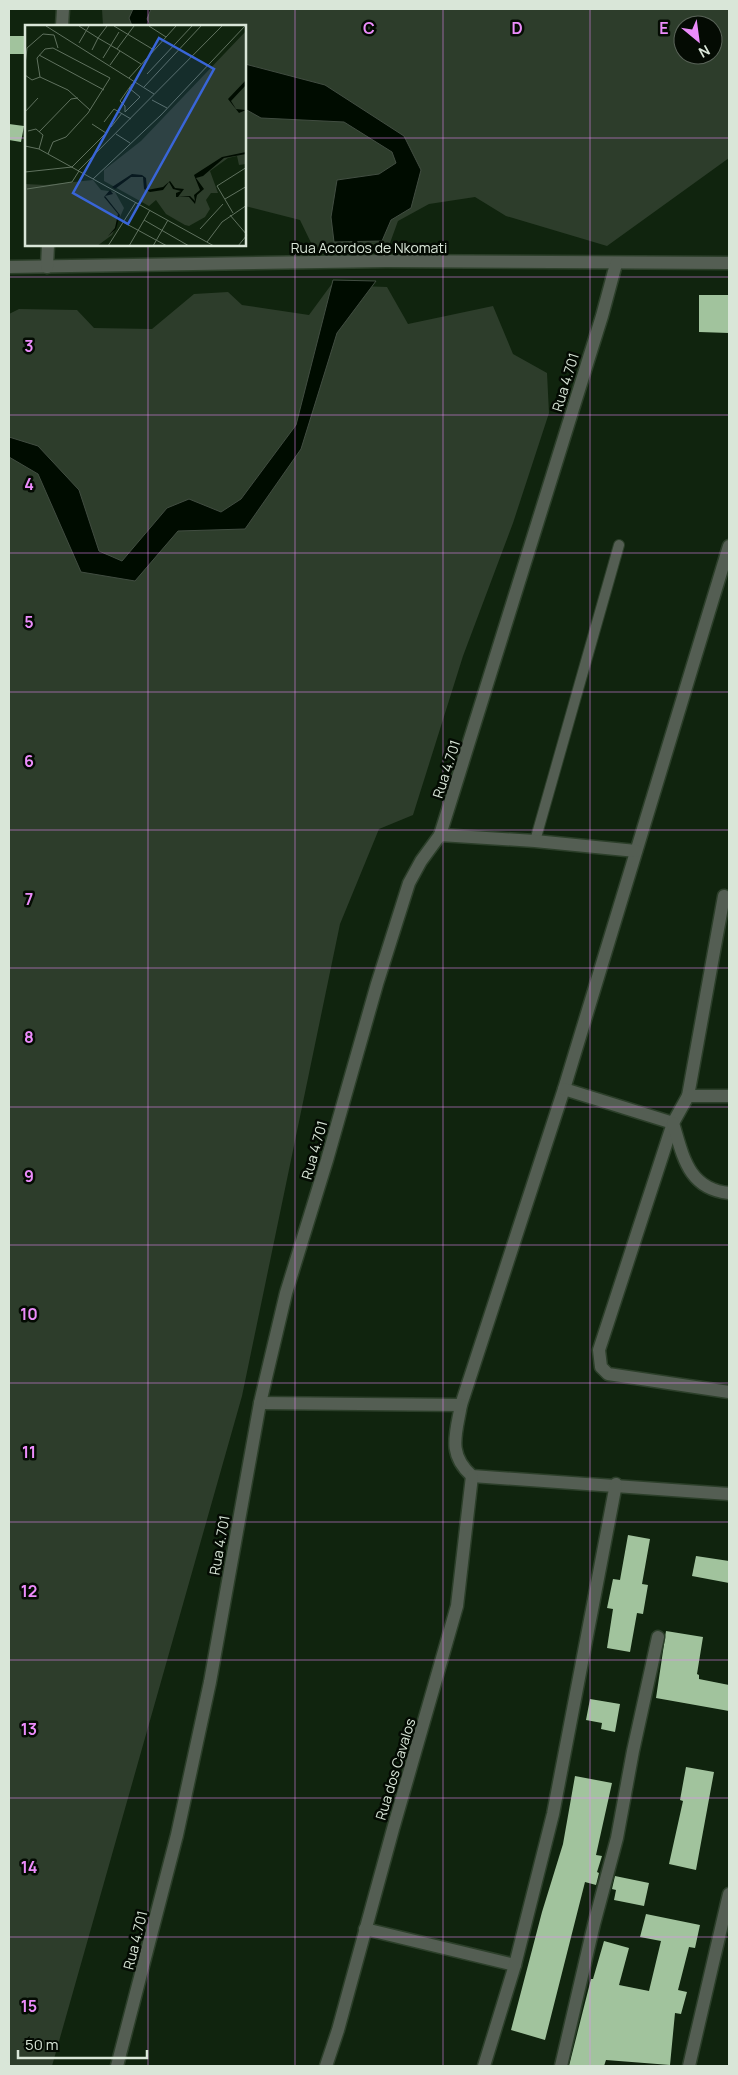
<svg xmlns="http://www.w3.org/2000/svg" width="738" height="2075" viewBox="0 0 738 2075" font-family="Manrope,sans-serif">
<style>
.green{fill:#2d3d2b;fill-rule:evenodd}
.water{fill:#000c00;stroke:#414d41}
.building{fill:#a1c39d}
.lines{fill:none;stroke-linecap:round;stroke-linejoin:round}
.lane-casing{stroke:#2c3f2a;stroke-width:12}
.street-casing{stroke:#2c3f2a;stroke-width:15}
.lane{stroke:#545e53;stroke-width:10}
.street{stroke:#545e53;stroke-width:12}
.grid{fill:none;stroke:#ec8cfb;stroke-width:1;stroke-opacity:0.55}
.labels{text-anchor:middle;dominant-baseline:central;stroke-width:5;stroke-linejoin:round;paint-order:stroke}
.street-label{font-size:14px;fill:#d9e6d8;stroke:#040b03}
.inset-road{fill:none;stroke:#60725f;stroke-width:1}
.view{fill:#3965d8;fill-opacity:0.15;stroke:#3965d8;stroke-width:2.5}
.inset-edge{fill:none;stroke:#d9e6d8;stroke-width:2.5}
.grid-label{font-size:16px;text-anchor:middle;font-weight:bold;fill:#ec8cfb;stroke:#040b03;stroke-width:5;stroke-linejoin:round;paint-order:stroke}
</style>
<rect width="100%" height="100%" fill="#10240e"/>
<g class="green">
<path d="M102 9H729V158L607 246 506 216 475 197 429 204 398 221 390 243 314 249 300 220 245 206V26H103ZM683 25H713V55H683Z"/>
<path d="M331 285 387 287 408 324 493 306 513 354 547 373 549 413 513 523 463 656 413 815 379 829 340 924 242 1396 52 2066H9V314L19 309 77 310 94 328 152 329 194 294 228 292 242 305 309 315Z"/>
</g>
<g class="water">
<path d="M133 9H151L147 19 151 26H132L129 18Z"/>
<path d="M245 64 325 85 404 136 421 170 411 208 391 220 382 241 334 242 331 217 337 180 379 174 396 163 392 152 344 122 261 118 245 109Z"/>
<path d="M333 280 376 281 337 333 301 449 245 529 178 531 135 581 81 572 38 474 9 457V437L38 446 79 490 99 551 122 561 167 508 189 499 221 512 241 499 296 425Z"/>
</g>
<g class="building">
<rect x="9" y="36" width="17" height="18"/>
<path d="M9 124 24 126 21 142 9 140Z"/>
<path d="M699 295H729V333L699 332Z"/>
<path d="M628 1535 650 1539 642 1584 648 1585 643 1614 637 1613 630 1652 607 1648 613 1609 607 1608 613 1579 620 1580Z"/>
<path d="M696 1556 729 1561V1583L692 1576Z"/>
<path d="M666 1631 703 1637 697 1674 699 1675V1679L729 1685V1711L656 1698Z"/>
<path d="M590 1699 620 1704 615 1732 601 1729 602 1723 586 1720Z"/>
<path d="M686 1767 714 1772 696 1870 669 1864 683 1801 680 1800Z"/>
<path d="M575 1776 612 1783 596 1855 602 1856 597 1872 599 1873 596 1885 585 1882 545 2040 511 2030 542 1912 563 1844Z"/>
<path d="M615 1876 649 1883 644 1906 614 1900 616 1890 612 1889Z"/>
<path d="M646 1914 700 1925 695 1948 689 1947 678 1990 687 1992 681 2014 675 2013 670 2065 606 2060 604 2066H569L591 1979H593L604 1941 629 1948 619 1985 649 1991 661 1941 640 1937Z"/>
</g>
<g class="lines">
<g class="lane-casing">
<path id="lane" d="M535 841 619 545"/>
</g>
<g class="street-casing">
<g id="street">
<path d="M62 26 63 9"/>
<path d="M9 267 386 261 729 263"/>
<path d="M47 267 48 245"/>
<path d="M729 546 564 1089 461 1405C456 1434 447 1454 472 1476L729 1494"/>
<path d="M440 835 535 841 636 851"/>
<path d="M564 1089 673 1123"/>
<path d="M688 1096 724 896"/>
<path d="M729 1096H688L673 1123 599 1350 601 1367 608 1374 729 1392"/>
<path d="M673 1123C683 1156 688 1189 729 1193"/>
<path d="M260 1403 461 1405"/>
<path d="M365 1929 515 1965"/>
<path d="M117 2066 177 1835 210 1682 260 1403 286 1293 327 1160 377 984 409 883 421 861 440 835 602 316 616 264"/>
<path d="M326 2066 338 2030 393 1829 457 1606 472 1476"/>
<path d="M484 2066 515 1965 553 1814 616 1484"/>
<path d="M561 2066 594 1924 617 1838 633 1751 658 1637"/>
<path d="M689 2066 729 1894"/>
</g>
</g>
<use href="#lane" class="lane"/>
<use href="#street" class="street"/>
</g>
<path class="grid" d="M148 9V26M295 9V2066M443 9V2066M590 9V2066M9 138H26M245 138H729M148 245V2066M9 277H729M9 415H729M9 553H729M9 692H729M9 830H729M9 968H729M9 1107H729M9 1245H729M9 1383H729M9 1522H729M9 1660H729M9 1798H729M9 1937H729"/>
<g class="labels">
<g class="street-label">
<text x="369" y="247">Rua Acordos de Nkomati</text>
<text transform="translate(565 382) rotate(-73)">Rua 4.701</text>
<text transform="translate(446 769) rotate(-72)">Rua 4.701</text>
<text transform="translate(314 1150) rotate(-74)">Rua 4.701</text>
<text transform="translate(219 1545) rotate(-80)">Rua 4.701</text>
<text transform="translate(395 1769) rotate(-73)">Rua dos Cavalos</text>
<text transform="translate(135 1940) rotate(-76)">Rua 4.701</text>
</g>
</g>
<g transform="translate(25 25)">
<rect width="221" height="221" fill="#10240e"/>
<path d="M221 6V139L214 140 212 131 203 133 185 146 193 168H186L181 175 185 184 180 192 164 201 160 200 141 189 131 175 124 181 79 156V145L116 116ZM68 155 76 165 90 167 99 183 87 210 72 221H0V159L20 160Z" fill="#2d3d2b"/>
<path d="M221 55V60L206 76 211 84 221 85 214 88 203 74ZM221 127V129L199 133 178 151 171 153 179 164 172 170 170 179 164 172H151V168L156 166 148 164 144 157 138 165 125 167 119 164 118 152H106L90 164 87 162 107 149 117 150 121 153 122 165 138 162 145 156 150 163 159 164 153 172 165 171 170 176 169 170 175 165 169 150 197 132ZM85 165 88 169 80 171 95 190 91 204 83 211 90 203 93 189 79 172Z" fill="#000c00"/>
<path class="inset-road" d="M21 1 129 69M54 1 73 13 82 1M89 1 129 25M124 1 141 12M54 18 64 1M92 24 116 39M67 25 73 13 92 24 109 1M14 30 79 65M78 33 94 7M0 40 2 23 18 9 29 10 33 23M85 40 95 26M122 49 167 1M0 50 7 55 15 52 43 65 65 85M15 52 12 33 20 24 28 23 85 53 63 88 41 112 28 117 23 129M104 53 151 1M119 62 176 1M127 75 142 83M0 87 13 73M100 87 115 72 104 63M100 87V81L95 76 107 59M79 97 89 84 106 94M86 102 97 88M3 106 11 104 18 110 14 124M14 107 46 74 53 73M91 109 105 118M0 121 14 124 189 221M53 146 197 1M0 147 47 142 81 108 67 99M68 154 136 90 220 1M2 164 47 157 54 146M200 174 222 161M208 188 192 161 222 142M205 190 222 210 213 221M119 195 164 221M98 197 142 221M175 204 198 179M182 217 197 197 222 180M83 221 111 177M104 221 125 185M128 221 143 195"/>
<path class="view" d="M134 13 189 44 103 199 48 168Z"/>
<rect width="221" height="221" class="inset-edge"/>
</g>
<g class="grid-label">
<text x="369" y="34">C</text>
<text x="517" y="34">D</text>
<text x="664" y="34">E</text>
<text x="29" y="352">3</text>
<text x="29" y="490">4</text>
<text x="29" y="628">5</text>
<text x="29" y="767">6</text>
<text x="29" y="905">7</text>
<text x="29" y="1043">8</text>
<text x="29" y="1182">9</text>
<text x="29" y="1320">10</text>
<text x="29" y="1458">11</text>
<text x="29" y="1597">12</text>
<text x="29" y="1735">13</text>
<text x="29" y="1873">14</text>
<text x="29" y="2012">15</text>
</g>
<rect width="738" height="2075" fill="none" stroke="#d9e6d8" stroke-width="20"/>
<g transform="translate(698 40) rotate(151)"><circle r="24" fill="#040b03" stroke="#596358"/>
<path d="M0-4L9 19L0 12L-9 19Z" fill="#ec8cfb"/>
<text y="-8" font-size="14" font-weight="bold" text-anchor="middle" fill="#d9e6d8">N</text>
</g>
<path d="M18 2050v8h129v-8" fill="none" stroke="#d9e6d8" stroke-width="2.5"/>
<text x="25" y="2050" font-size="15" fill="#d9e6d8" stroke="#040b03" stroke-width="4" paint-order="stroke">50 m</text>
</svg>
